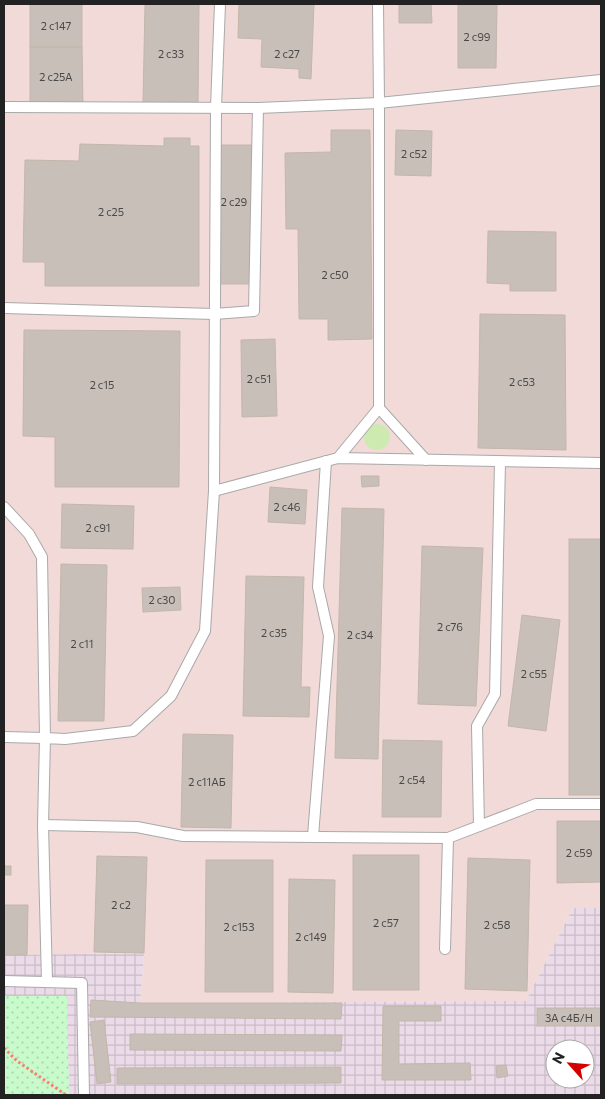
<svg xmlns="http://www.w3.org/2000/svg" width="605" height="1099" viewBox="0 0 605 1099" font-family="Commissioner,sans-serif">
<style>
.commercial{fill:#f2dad9}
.industrial{fill:url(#industrial-grid);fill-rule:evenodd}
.grass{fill:#cdebb0}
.park{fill:url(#park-dots)}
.building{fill:#c7bfb8;stroke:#c4b6ab}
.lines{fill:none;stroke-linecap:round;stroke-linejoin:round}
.service-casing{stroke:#a9a9a9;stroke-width:12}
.path{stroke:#fa8072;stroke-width:3;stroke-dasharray:2.5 2.5;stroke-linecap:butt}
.service{stroke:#fff;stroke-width:10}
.labels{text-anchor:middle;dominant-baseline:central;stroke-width:4;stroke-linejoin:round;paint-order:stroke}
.number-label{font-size:11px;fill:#4b4948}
</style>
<defs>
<pattern id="industrial-grid" width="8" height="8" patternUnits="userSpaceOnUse" patternTransform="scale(1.25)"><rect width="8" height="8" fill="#ebdbe8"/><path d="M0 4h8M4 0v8" fill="none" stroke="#c9bcc7"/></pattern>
<pattern id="park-dots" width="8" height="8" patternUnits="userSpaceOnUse" patternTransform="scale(1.25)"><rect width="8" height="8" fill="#c8facc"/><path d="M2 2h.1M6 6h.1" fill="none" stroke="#acd6af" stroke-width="1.8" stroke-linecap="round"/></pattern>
</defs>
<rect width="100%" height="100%" fill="#f2efe9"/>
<path class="commercial" d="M4 4H601V908H573L526 1001 140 1003 144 953 4 955Z"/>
<path class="industrial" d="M573 908H601V1095H69L66 997 4 996V955L144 953 140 1003 526 1001ZM555 1049H585V1079H555Z"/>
<circle class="grass" cx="377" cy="437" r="13"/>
<path class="park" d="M4 996H67L69 1095H4Z"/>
<g class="building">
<rect x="30" y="4" width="52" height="43"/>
<path d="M145 4H199L198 103H143Z"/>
<path d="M239 4H314L311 79 299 78V69L261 67 262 39 238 38Z"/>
<path d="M399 4H431L432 23H399Z"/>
<path d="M458 4H497L496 68H458Z"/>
<path d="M30 47H82L83 106H30Z"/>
<path d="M331 130H370L372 339 328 340V319H299L298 229H286L285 153 331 152Z"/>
<path d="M396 130 432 131 431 176 395 175Z"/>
<path d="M164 138H190V146H199V286H45V262H23L25 160 79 161 80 144 164 146Z"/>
<path d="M218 145H252L250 284H217Z"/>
<path d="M488 231 556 232V291H510V284L487 283Z"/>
<path d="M480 314 565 315 566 450 478 448Z"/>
<path d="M24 330 180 331 179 487H55V437L23 436Z"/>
<path d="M275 339 277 416 242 417 241 340Z"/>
<path d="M361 476H379V486L362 487Z"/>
<path d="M270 487 307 490 305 524 268 522Z"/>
<path d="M62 504 134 506 133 549 61 548Z"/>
<path d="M342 508 384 509 378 759 335 758Z"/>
<rect x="569" y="539" width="32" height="256"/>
<path d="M422 546 483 548 476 706 418 704Z"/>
<path d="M61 564 107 565 104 721H58Z"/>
<path d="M246 576 304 577 301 687H310L309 717 243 716Z"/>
<path d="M180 587 181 610 143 612 142 588Z"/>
<path d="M522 615 560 620 546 731 508 726Z"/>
<path d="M183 734 233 735 231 828 181 827Z"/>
<path d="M383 740 442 741 441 817H382Z"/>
<path d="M557 821H601V882L557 883Z"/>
<rect x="353" y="855" width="66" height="135"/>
<path d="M97 856 147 857 144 953 94 952Z"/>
<path d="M468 858 530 860 527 991 465 989Z"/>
<path d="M206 860H273V992H205Z"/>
<rect x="4" y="866" width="7" height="9"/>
<path d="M289 879 335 880 333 993 288 992Z"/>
<path d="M4 905H28L27 955H4Z"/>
<path d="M91 1000 140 1003H342L341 1019 90 1017Z"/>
<path d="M383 1006H441V1021H399V1064L470 1063 471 1080H382Z"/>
<rect x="537" y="1008" width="64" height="18"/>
<path d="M104 1020 111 1082 97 1084 90 1022Z"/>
<path d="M130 1034 342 1035 341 1051 130 1050Z"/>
<path d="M506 1065 508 1076 497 1078 496 1066Z"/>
<path d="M341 1067V1083L117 1084V1068Z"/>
</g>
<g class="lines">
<g class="service-casing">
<g id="service">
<path d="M4 107 258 108 379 103 378 4"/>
<path d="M4 308 214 314 254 311 258 108"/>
<path d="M379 408 426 460"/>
<path d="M338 458 379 408V103L601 80"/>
<path d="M214 491 338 458 601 463"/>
<path d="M4 507 29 534 42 557 45 738 4 737"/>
<path d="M43 825 137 827 183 836 448 838"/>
<path d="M479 826 477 726 495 694 500 462"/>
<path d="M313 836 329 636 318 587 326 461"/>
<path d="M445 949 448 838 536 804H601"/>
<path d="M4 981 82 983 84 1095"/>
<path d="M47 982 43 825 45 738 65 739 133 731 171 696 205 631 214 491 216 107 220 4"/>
</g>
</g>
<path class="path" d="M4 1048 17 1061 66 1095"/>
<use href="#service" class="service"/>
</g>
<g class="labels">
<g class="number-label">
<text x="56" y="25">2 с147</text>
<text x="477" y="36">2 с99</text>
<text x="171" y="53">2 с33</text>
<text x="287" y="53">2 с27</text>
<text x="56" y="76">2 с25А</text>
<text x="414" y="153">2 с52</text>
<text x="234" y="201">2 с29</text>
<text x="111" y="211">2 с25</text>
<text x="335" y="274">2 с50</text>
<text x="259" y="378">2 с51</text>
<text x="522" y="381">2 с53</text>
<text x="102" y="384">2 с15</text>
<text x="287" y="506">2 с46</text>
<text x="98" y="527">2 с91</text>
<text x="162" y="599">2 с30</text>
<text x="450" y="626">2 с76</text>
<text x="274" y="632">2 с35</text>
<text x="360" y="634">2 c34</text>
<text x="82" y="643">2 с11</text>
<text x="534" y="673">2 с55</text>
<text x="412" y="779">2 с54</text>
<text x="207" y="781">2 с11АБ</text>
<text x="579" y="852">2 с59</text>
<text x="121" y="904">2 с2</text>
<text x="386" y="922">2 с57</text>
<text x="497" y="924">2 с58</text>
<text x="239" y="926">2 с153</text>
<text x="311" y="936">2 с149</text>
<text x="569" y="1017">3А с4Б/Н</text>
</g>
</g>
<rect width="605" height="1099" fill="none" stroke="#222222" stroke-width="10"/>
<g transform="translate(570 1064) rotate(297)"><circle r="24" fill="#ffffff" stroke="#a7a7a7"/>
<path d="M0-4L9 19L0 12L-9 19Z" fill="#d40000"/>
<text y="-8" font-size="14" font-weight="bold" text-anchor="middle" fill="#222222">N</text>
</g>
</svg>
